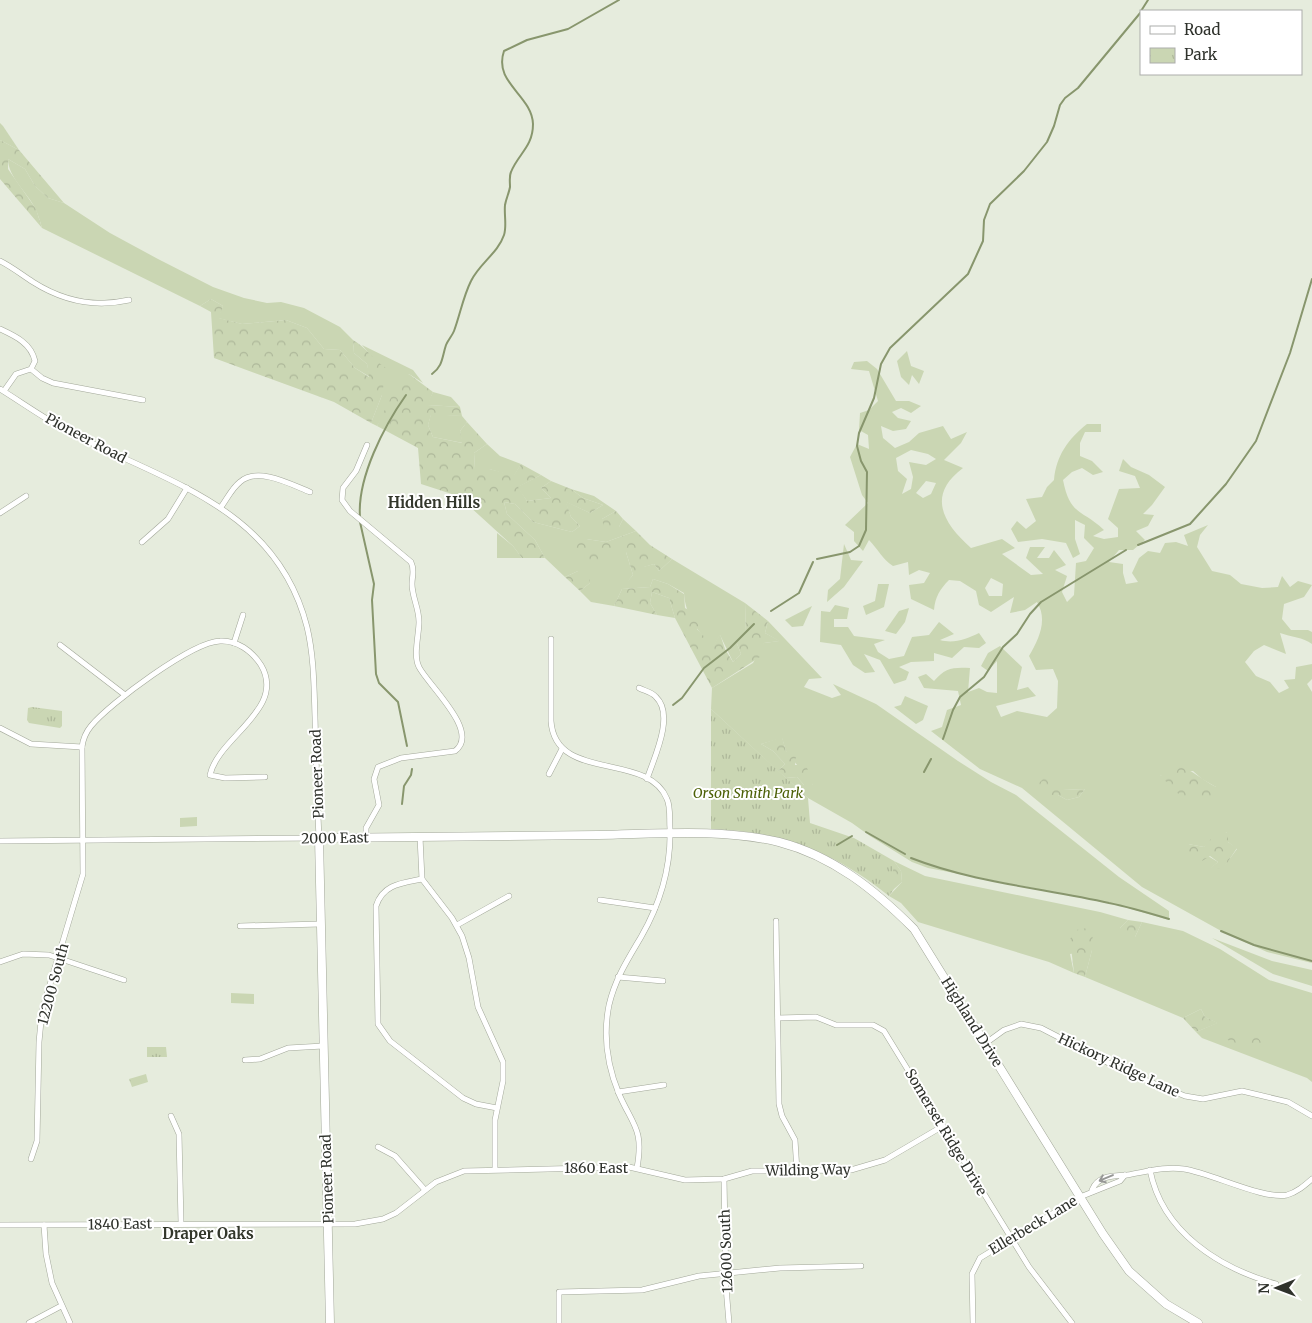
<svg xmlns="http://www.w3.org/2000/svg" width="1312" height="1323" viewBox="0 0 1312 1323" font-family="Merriweather,serif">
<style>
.grass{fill:#cad6b3;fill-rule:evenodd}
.forest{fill:url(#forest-crowns)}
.park{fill:url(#park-tufts)}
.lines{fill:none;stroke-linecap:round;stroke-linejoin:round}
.stream{stroke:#88966d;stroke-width:2}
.street-casing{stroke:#a2a799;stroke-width:6}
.secondary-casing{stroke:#a2a799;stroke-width:9}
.street{stroke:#fff;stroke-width:5}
.secondary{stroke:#fff;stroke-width:8}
.oneway{stroke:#979896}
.labels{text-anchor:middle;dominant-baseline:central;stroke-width:4;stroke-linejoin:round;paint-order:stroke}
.street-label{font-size:14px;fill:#2f322c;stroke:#fff}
.park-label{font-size:14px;font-style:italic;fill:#4c6006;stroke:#fff}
.neighbourhood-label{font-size:15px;font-weight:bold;fill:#33372b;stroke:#fff}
</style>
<defs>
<pattern id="forest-crowns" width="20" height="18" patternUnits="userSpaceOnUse" patternTransform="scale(1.25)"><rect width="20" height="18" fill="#cad6b3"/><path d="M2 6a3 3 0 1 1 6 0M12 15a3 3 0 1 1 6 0" fill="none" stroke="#aeb89a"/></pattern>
<pattern id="park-tufts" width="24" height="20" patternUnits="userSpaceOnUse" patternTransform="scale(1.25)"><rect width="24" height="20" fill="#cad6b3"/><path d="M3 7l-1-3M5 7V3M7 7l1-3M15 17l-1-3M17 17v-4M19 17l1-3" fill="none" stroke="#aeb89a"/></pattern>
</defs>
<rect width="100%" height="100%" fill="#e6ecdd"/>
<g class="grass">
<path d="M0 123 3 126 19 150 0 140Z"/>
<path d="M8 159 25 169 35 186 48 198 64 203 110 233 158 259 213 287 244 298 267 303 281 302 304 308 340 327 353 340 354 353 367 364 370 377 355 368 340 350 324 349 307 328 286 320 242 324 218 318 223 306 211 299 200 306 42 228C40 221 38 214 35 208 27 192 8 177 8 159Z"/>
<path d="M362 345 413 370 423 383 409 374 377 426 371 423 382 395 376 362Z"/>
<path d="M907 351 911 366 924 371 919 384 912 375 909 385 901 377 897 361Z"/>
<path d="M867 361 877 369 896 401H909L921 406 911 413 901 408 892 412 898 418 911 421 906 429 893 431 881 426 883 438 895 448 909 442 919 433 943 426 951 439 967 432 961 443 944 460 963 468C927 495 942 522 971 548L1002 539 1015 548 1002 554 1031 575 1043 574 1026 558 1030 547H1045L1037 558H1049L1054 550 1066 565 1055 570 1067 576 1062 592 1067 602 1074 595 1076 563 1086 561 1094 548 1084 538 1085 525 1075 520V539L1080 554 1073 558 1066 543 1042 539 1018 542 1011 529 1017 521 1026 529 1036 521 1026 499 1042 497 1047 487 1054 480C1056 456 1068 439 1087 424H1101V432H1085L1080 443V456L1092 461 1103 472 1093 475 1082 468 1072 472 1063 480C1070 516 1082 509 1104 530L1093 536 1104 539 1118 537V528L1108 519 1119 489 1140 488 1135 476 1119 471 1123 459 1131 467 1149 475 1165 487 1152 505 1143 514 1154 515 1148 526 1136 531 1145 540 1133 550H1119L1109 562 1123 564V573L1126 584 1138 582 1132 573 1139 558 1148 551 1160 553 1165 543 1176 542 1188 546 1184 535 1208 525 1200 535 1197 547 1212 571 1230 575 1241 584 1262 588 1278 587 1282 576 1290 587 1298 581 1312 585 1304 597 1284 604 1282 619 1291 630H1308L1312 632V644C1303 637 1291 637 1280 633L1286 654 1264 645 1254 651 1245 662 1256 676 1270 682 1279 693 1289 688 1284 680 1295 679 1296 667 1312 664V679L1307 684 1312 692V963L1267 952 1223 932 1142 887 1022 788 980 769 931 731 942 727 947 710 961 705 958 691 924 688 918 677 926 674 934 681C945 668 953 667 970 668L968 692 979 688 987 692 997 693V661L988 671 981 666 988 653 1000 646 1022 667 1017 690 1028 687 1036 696 996 706 1001 717 1017 711 1047 717 1057 708 1058 681 1053 669 1036 670 1029 656C1039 639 1048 620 1037 602L1025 610 1010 613 1014 597 991 612 979 605 976 591 960 581 949 580C940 589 935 597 934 610L911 599 909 585 924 583 930 573 919 570 909 575 908 562 893 566C882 559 878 549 869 540L863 551 854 541V532L845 525 868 503 862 495 850 457 857 444 869 449 868 435 859 430 860 413 869 410 878 401 869 371 851 369 854 362ZM911 450 928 454 936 459 926 465 909 462 913 477 911 489 902 494 907 479 898 471 896 458ZM926 481 936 483 931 494 923 498 916 493ZM991 578 1003 584 1002 596H989L985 588ZM1193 771 1202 779 1216 787 1160 775ZM1085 789 1079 797 1067 800 1058 795 1063 790ZM1227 832 1228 842 1237 849 1222 869H1210L1218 862 1188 844 1204 847Z"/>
<path d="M433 392 451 397 460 407 427 405Z"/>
<path d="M431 414 462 416 467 422 460 431 463 443 433 437 428 425Z"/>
<path d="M487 444 500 456 521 464 514 476 489 469H475L474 453Z"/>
<path d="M541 475 551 481 541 488 551 498 527 501 517 487Z"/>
<path d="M571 489 594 496 616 511 602 519 619 527 623 519 636 531 606 542 586 539 612 552H626L633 575 628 581 643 567 654 564 659 571 672 559 745 603 746 633 736 641 741 654 733 662 720 635 713 647C698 632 685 615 684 593L668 584 653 579 650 587 622 589 614 606 591 602 580 591 590 583 578 571 565 577 545 558 535 540 507 514 504 502 515 504 533 522 572 532 580 526 571 517 565 501 590 513 603 505 583 498Z"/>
<path d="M497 533 513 546 522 558H497Z"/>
<path d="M844 544 851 560 863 561 844 587 827 602 828 590 840 579Z"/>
<path d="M878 584H889L884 607 866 615 863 606 875 601Z"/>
<path d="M652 592 669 598 675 618 657 615 650 603Z"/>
<path d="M835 605 849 608 847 619H834V627H848L854 636 885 640 874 644 878 652 889 659 904 656 912 637 929 635 939 622 954 634 940 640C954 644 966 639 979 633L986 643 979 648 964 647 952 658 934 653V661L911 662 899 667 909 672 906 680 894 684 880 660 864 654 875 672 865 673 853 665 841 645 820 642 821 611 830 612Z"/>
<path d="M812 606 803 626 792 627 785 620Z"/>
<path d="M909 608 905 622 896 634 885 631 899 611Z"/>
<path d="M768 621 822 678 809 679 804 687 832 698 841 695 833 684 876 704 958 761 991 782 1016 795 1119 877 1169 911V920L1111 903 928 868 912 862 870 836 852 823 808 798 786 778 797 777 804 785H813L786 751 782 738 761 744 773 751 785 764 778 771 711 709 712 688 753 663 764 643 779 641 765 633Z"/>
<path d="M905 696 928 706 923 720 916 724 894 707 901 705Z"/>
<path d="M894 861 925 876 1100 912 1128 920 1120 928 1135 937 1142 922 1183 931 1220 949 1269 980 1312 993V1082L1307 1078 1202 1038 1196 1032 1217 1023 1205 1017 1201 1009 1183 1018 1085 977 1092 950 1070 954 1074 973 1049 962 918 922 901 903 889 896 902 882 901 871Z"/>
<path d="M1212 938 1272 961 1312 970V986L1273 974Z"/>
<path d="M231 993 254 994V1004L231 1003Z"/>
</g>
<g class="forest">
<path d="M0 140 19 150 64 203 48 198 35 186 25 169 8 159V169L36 209 42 228 0 179Z"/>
<path d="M211 299 223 306 219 318 242 324 286 320 307 328 324 349 340 350 355 368 369 377 367 364 354 353 353 340C366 347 373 360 386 368L382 395 371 423 334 402 214 358 211 312 200 306Z"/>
<path d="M409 374 433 392 428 405 460 407 462 416 431 415 428 425 433 437 462 443 460 431 467 422 487 444 474 453 475 469H489L514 475 521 464 541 475 518 487 527 501 551 498 541 488 551 481 571 489 583 498 603 505 590 513 566 502 571 517 580 526 572 532 533 522 515 504 504 502 507 514 535 540 545 558H522L513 546 458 496 421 484 418 448 377 426 399 381Z"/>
<path d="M616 511 623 519 619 527 604 528 602 519Z"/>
<path d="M636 531 650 545 672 559 659 571 654 564 644 567 641 575 627 582 633 575 626 552H612L603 563 575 561V545L586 539 606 542Z"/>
<path d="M578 571H589L590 583 580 591 565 577Z"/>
<path d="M653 579 668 584 684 594 685 608 701 617 697 629 713 646 720 634 725 649 733 662 741 654 736 641 746 633 745 603 768 621 765 633 780 641 764 643 763 655 712 688 675 618 669 598 652 592 650 603 657 615 614 606 622 589 650 587Z"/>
<path d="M782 737 786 751 796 756 795 765H806L813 785H804L797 777 786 778 778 771 785 764 773 751 761 744Z"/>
<path d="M1178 766C1193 770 1202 780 1216 787L1210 799C1181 799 1178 797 1160 774Z"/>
<path d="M1044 778H1056L1063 790 1085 789 1079 797 1067 800 1058 795H1045L1036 786Z"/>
<path d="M1228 832V842L1237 848 1223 869H1209L1218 862 1210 856 1199 863 1188 860 1181 851 1188 844 1204 847 1215 834Z"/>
<path d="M894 861 901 871 902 882 894 889Z"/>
<path d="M1128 920 1142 922 1135 937H1123L1120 928Z"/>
<path d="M1093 927 1092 950 1085 977 1074 973 1070 939 1076 930Z"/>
<path d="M1201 1009 1205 1017 1218 1023 1196 1032 1183 1018Z"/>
<path d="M1229 1034 1256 1035 1262 1043 1238 1044 1220 1037Z"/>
</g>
<g class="park">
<path d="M32 707 62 711V726L60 728 29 723 27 720 28 708Z"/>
<path d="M711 709 808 798 810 823 854 838 894 861V889L889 896C834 852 782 831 711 829Z"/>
<path d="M197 817V826L180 827V818Z"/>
<path d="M147 1047H166L167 1057H147Z"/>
<path d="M146 1074 148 1082 132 1087 129 1079Z"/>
</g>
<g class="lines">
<g class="stream">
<path d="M1141 11 1148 0"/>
<path d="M432 374C443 366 442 357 446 345 448 340 452 336 454 331 460 315 463 297 471 281 479 264 498 253 504 235 507 226 504 215 505 205 506 199 509 193 510 187 510 182 509 176 511 172 518 154 533 147 533 124 532 95 493 83 504 51L527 40 568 29 619 0"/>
<path d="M360 517C357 478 384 426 406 395"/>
<path d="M360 522 374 584 372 600 376 674 379 683 398 702 407 746"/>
<path d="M1138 545 1190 524 1226 484 1256 441 1290 353 1312 279"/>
<path d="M817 559 850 552 859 546 866 530 867 472 861 461 857 446 859 433 874 398 881 364 890 348 968 274 983 241 984 220 990 204 1024 171 1047 142 1054 126 1060 105 1065 98 1078 88 1141 12"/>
<path d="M771 611 799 593 813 562"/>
<path d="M673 705 682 698 704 668 730 648 754 624"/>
<path d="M943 739 953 710 960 697 984 677 1003 647 1017 634 1030 614 1041 602 1126 550"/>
<path d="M924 772 931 759"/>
<path d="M402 804 404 786 411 775 412 769"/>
<path d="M866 832 905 854"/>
<path d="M837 845 852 836"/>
<path d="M911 858C975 883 1043 888 1109 903 1129 907 1149 913 1169 919"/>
<path d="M1221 931 1254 945 1312 961"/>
</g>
<g class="street-casing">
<g id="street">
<path d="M0 261C12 267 22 275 33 282 63 301 94 308 129 300"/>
<path d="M0 329C15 336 31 343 35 361L31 369 16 374 4 391"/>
<path d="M31 369 42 378 53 383 143 400"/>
<path d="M0 389C21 402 42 417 64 429 160 481 276 504 307 627 314 656 314 687 315 717 316 757 317 798 319 838L0 841"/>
<path d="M221 507C227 499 232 488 240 482 258 466 292 485 310 492"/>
<path d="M0 513 26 496"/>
<path d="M142 542 168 519 187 488"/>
<path d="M551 639V721C555 783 648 751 667 799 671 808 669 819 670 829 671 867 660 904 641 937 628 959 615 979 609 1005 603 1035 607 1065 619 1094 633 1126 644 1129 637 1168"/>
<path d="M234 643 243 615"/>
<path d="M60 645 125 695"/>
<path d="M639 688C645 691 652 692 656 697 675 715 654 758 647 779"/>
<path d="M0 728 31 744 82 747"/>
<path d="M549 774 562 749"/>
<path d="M366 837V828L379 805 374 779 378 767 401 758 455 751C481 732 428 685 419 667 413 656 419 634 419 622 419 608 412 597 412 584 412 576 415 570 411 562L350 511 342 500 343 488 356 471 367 445"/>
<path d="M420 837 422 879 452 918 462 936 469 958 478 1007 503 1062V1081L495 1120V1169"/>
<path d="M422 879C402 883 383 884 376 906L378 1024 390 1041 463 1098 476 1104 497 1108"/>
<path d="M600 900 655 908"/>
<path d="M776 921 779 1104 782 1116 795 1140 797 1171"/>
<path d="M457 925 509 896"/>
<path d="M240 926 321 924"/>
<path d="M0 962 23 954 49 955 124 980"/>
<path d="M618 977 663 981"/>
<path d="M778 1018 816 1017 836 1025H873L884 1031 1029 1267 1072 1323"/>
<path d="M986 1043 1004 1030 1021 1024 1041 1028 1128 1073 1185 1096 1203 1099 1242 1091 1288 1102 1312 1116"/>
<path d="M245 1060 260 1059 288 1048 323 1046"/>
<path d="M618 1092 664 1085"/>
<path d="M171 1116 179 1134 181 1223"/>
<path d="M378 1147 395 1156 425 1190"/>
<path d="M31 1159 37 1141 39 1042 42 1011 83 874 82 747C83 739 86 732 91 726 110 703 192 642 220 641 237 640 252 651 261 665 287 709 218 737 210 775L225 778 265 777"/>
<path d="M1150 1170C1162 1232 1219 1268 1276 1284"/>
<path d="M724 1179 726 1287 729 1323"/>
<path d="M1092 1190C1098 1175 1114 1176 1127 1175 1146 1172 1165 1166 1184 1169 1211 1173 1264 1200 1287 1195 1297 1192 1304 1186 1312 1179"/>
<path d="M0 1225 355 1224 383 1219 396 1213 436 1182 464 1171 629 1167 685 1180 724 1179 752 1171 851 1170 885 1160 943 1126"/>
<path d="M44 1225 46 1254 52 1283 70 1323"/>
<path d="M29 1323 61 1306"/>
<path d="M559 1323V1292L642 1290 699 1276 780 1268 861 1266"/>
<path d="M973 1323 972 1274 980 1258 1080 1197 1120 1181 1125 1175"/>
</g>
</g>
<g class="secondary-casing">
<path id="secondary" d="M330 1323 319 838C412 837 505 836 598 835 657 834 720 828 779 842 833 856 875 890 914 929L1103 1234 1129 1271 1166 1304 1198 1323"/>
</g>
<use href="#street" class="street"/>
<use href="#secondary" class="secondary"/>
</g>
<defs><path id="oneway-shaft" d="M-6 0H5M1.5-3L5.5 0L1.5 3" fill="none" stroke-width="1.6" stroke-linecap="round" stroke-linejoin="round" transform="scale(1.25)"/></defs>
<use class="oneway" href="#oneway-shaft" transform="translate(1106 1178) rotate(157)"/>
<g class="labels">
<g class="street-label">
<text transform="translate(86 438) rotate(28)">Pioneer Road</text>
<text transform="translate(317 774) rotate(-92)">Pioneer Road</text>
<text transform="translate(335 838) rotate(-1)">2000 East</text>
<text transform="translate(53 984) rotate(-75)">12200 South</text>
<text transform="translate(972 1022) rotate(58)">Highland Drive</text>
<text transform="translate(1119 1065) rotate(25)">Hickory Ridge Lane</text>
<text transform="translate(946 1132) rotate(59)">Somerset Ridge Drive</text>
<text x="596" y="1168">1860 East</text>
<text transform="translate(808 1170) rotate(-1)">Wilding Way</text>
<text transform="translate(327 1179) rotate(-92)">Pioneer Road</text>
<text transform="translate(120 1224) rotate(-1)">1840 East</text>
<text transform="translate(1033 1225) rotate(-31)">Ellerbeck Lane</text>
<text transform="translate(726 1251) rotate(-92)">12600 South</text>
</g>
<g class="park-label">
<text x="748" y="793">Orson Smith Park</text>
</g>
<g class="neighbourhood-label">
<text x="434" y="502">Hidden Hills</text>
<text x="208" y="1233">Draper Oaks</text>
</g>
</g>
<rect x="1140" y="10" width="162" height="65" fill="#ffffff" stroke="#acadab"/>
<rect x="1150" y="26" width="25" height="8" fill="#ffffff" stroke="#acadab"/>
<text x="1184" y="35" font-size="15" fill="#2f322c">Road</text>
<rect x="1150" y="48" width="25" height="15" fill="url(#park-tufts)" stroke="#acadab"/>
<text x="1184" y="60" font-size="15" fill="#2f322c">Park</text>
<g transform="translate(1277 1288) rotate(269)" stroke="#ffffff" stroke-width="4" paint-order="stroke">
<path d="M0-4L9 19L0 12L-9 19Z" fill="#2f322c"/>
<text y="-8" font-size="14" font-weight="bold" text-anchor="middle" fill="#2f322c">N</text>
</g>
</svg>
